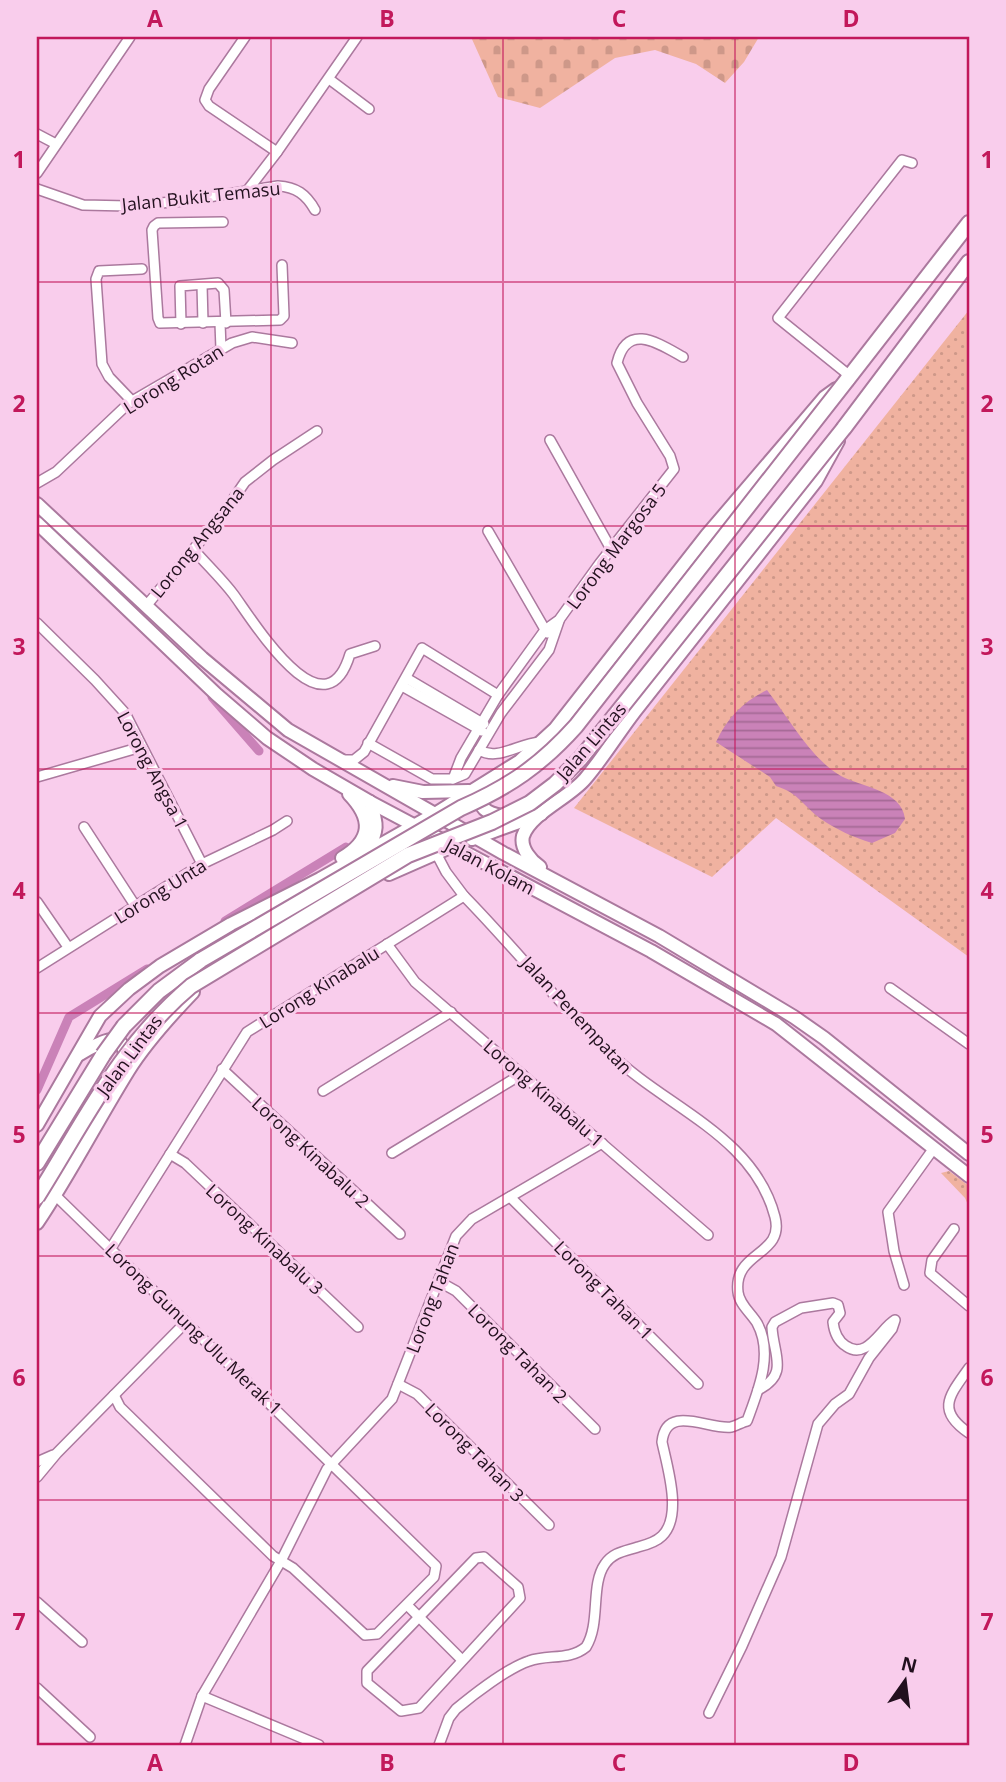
<svg xmlns="http://www.w3.org/2000/svg" width="1006" height="1782" viewBox="0 0 1006 1782" font-family="'Open Sans',sans-serif">
<style>
.green{fill:url(#green-dots)}
.cemetery{fill:url(#cemetery-stones)}
.water{fill:url(#water-rules)}
.lines{fill:none;stroke-linecap:round;stroke-linejoin:round}
.canal{stroke:#ca82b8;stroke-width:9}
.minor-casing{stroke:#ab799e;stroke-width:12}
.secondary-casing{stroke:#ab799e;stroke-width:16}
.trunk-casing{stroke:#ab799e;stroke-width:18}
.minor{stroke:#fff;stroke-width:9}
.secondary{stroke:#fff;stroke-width:12}
.trunk{stroke:#fff;stroke-width:14}
.trunk-bridge-casing{stroke:#ab799e;stroke-width:18;stroke-linecap:butt}
.trunk-bridge{stroke:#fff;stroke-width:14}
.grid{fill:none;stroke:#c2185b;stroke-width:2;stroke-opacity:0.55}
.labels{text-anchor:middle;dominant-baseline:central;stroke-width:6;stroke-linejoin:round;paint-order:stroke}
.street-label{font-size:18px;fill:#22101e;stroke:#f9cdec}
.neatline{fill:none;stroke:#c2185b;stroke-width:2.5}
.grid-label{font-size:23px;text-anchor:middle;font-weight:bold;fill:#c2185b}
</style>
<defs>
<pattern id="green-dots" width="8" height="8" patternUnits="userSpaceOnUse" patternTransform="scale(1.75)"><rect width="8" height="8" fill="#f0b2a0"/><path d="M2 2h.1M6 6h.1" fill="none" stroke="#ce9889" stroke-width="1.8" stroke-linecap="round"/></pattern>
<pattern id="cemetery-stones" width="16" height="16" patternUnits="userSpaceOnUse" patternTransform="scale(1.75)"><rect width="16" height="16" fill="#f0b2a0"/><path d="M2 7V4a2 2 0 0 1 4 0v3zM10 15v-3a2 2 0 0 1 4 0v3z" fill="#ce9889"/></pattern>
<pattern id="water-rules" width="6" height="5" patternUnits="userSpaceOnUse" patternTransform="scale(1.75)"><rect width="6" height="5" fill="#ca82b8"/><path d="M0 2.5h6" fill="none" stroke="#a46995"/></pattern>
</defs>
<rect width="100%" height="100%" fill="#f9cdec"/>
<g class="green">
<path d="M969 310V957L776 818 712 877 574 808Z"/>
<path d="M949 1171 969 1186V1207L965 1198 941 1173Z"/>
</g>
<path class="cemetery" d="M471 37H759L744 62 725 83 696 64 655 50 615 58 540 108 498 97Z"/>
<path class="water" d="M767 690C788 717 811 759 841 776 861 787 902 790 905 819L895 833 872 843C853 837 837 830 821 819 803 806 799 793 776 786L770 777 716 742C727 718 744 701 767 690Z"/>
<g class="lines">
<g class="canal">
<path d="M212 697 259 751"/>
<path d="M225 921 346 847"/>
<path d="M37 1090 69 1017 147 969"/>
</g>
<g class="minor-casing">
<g id="minor">
<path d="M245 37 209 89 205 100 209 106 277 152"/>
<path d="M329 79 369 109"/>
<path d="M37 134 56 144"/>
<path d="M37 173 130 37"/>
<path d="M37 189 83 205 128 206 183 201 278 186C296 187 306 194 315 210"/>
<path d="M247 191 277 152 357 37"/>
<path d="M223 222 158 223 154 226 152 230 158 318 160 323 280 320 284 316 282 265"/>
<path d="M202 285 203 323"/>
<path d="M220 323 221 349"/>
<path d="M181 324 180 286 218 283 224 290 226 323"/>
<path d="M850 376 778 318 902 160 912 163"/>
<path d="M132 401 109 377 102 364 96 279 99 271 142 269"/>
<path d="M550 440 611 549"/>
<path d="M37 483 56 472 129 403 232 343 252 337 292 343"/>
<path d="M488 531 547 633"/>
<path d="M194 550C207 565 222 579 234 595 255 624 325 738 350 654L375 646"/>
<path d="M146 606 223 514 245 482 273 460 317 431"/>
<path d="M37 623 95 680 125 713 202 864"/>
<path d="M406 678 484 724"/>
<path d="M402 686 482 731"/>
<path d="M368 743 432 779H453L465 774 501 713 549 650 559 621"/>
<path d="M479 750C498 761 517 744 540 742"/>
<path d="M343 760H354L364 752 422 648 498 695"/>
<path d="M37 777 141 747"/>
<path d="M453 779 461 758 498 695 545 630 559 620 600 563 674 469 670 456 637 403 617 363C627 322 658 343 683 357"/>
<path d="M84 827 136 907"/>
<path d="M436 853 446 872 464 896C514 947 558 1003 609 1052 664 1107 754 1135 775 1217 785 1256 733 1251 738 1292 739 1304 751 1313 757 1323 774 1354 758 1391 747 1421 742 1422 736 1426 731 1427 709 1430 666 1403 662 1442 667 1466 683 1516 662 1536 656 1542 646 1545 638 1547 626 1551 613 1552 605 1564 590 1585 601 1623 586 1647 569 1661 548 1654 529 1661 508 1668 473 1695 456 1709L449 1718 439 1745"/>
<path d="M37 902 68 947"/>
<path d="M387 944 415 982 708 1235"/>
<path d="M37 968 202 864 273 830 287 821"/>
<path d="M890 988 969 1044"/>
<path d="M222 1069 400 1234"/>
<path d="M323 1091 451 1012"/>
<path d="M392 1153 522 1074"/>
<path d="M170 1154 185 1163 358 1327"/>
<path d="M55 1195 436 1566 434 1577 377 1634 365 1635 293 1568 273 1556 120 1407 114 1395"/>
<path d="M510 1197 698 1384"/>
<path d="M954 1229 932 1260 930 1273 969 1306"/>
<path d="M111 1248 247 1032 464 896"/>
<path d="M438 1281 456 1291 595 1429"/>
<path d="M904 1285 894 1251 888 1212 934 1148"/>
<path d="M969 1368C950 1395 935 1410 969 1433"/>
<path d="M398 1384 417 1394 549 1525"/>
<path d="M37 1462 53 1455"/>
<path d="M37 1477 57 1453 186 1322"/>
<path d="M484 1557 518 1587 520 1598 419 1708 401 1711 367 1683V1671L476 1558Z"/>
<path d="M37 1602 82 1642"/>
<path d="M407 1605 462 1660"/>
<path d="M37 1688 90 1737"/>
<path d="M202 1696 319 1745"/>
<path d="M709 1713 742 1646 781 1557 818 1424 835 1404 849 1394 869 1358 892 1329 895 1320C881 1328 867 1361 846 1346 838 1341 834 1331 833 1322L840 1313 838 1305 833 1303 801 1308 775 1322 772 1327C773 1354 790 1374 758 1390"/>
<path d="M185 1745 202 1696 281 1561 327 1469 392 1399 456 1236 472 1219 602 1143"/>
</g>
</g>
<g class="secondary-casing">
<g id="secondary">
<path d="M37 504 202 658 288 730 503 853 659 936 794 1017 824 1038 969 1154"/>
<path d="M37 523 216 694 267 738 313 769 370 802 651 951 776 1024 969 1176"/>
<path d="M393 786 423 792 469 791"/>
<path d="M482 793C476 812 494 815 509 817"/>
<path d="M472 839 541 814"/>
<path d="M367 852C378 830 378 825 370 802"/>
<path d="M342 858C372 840 373 819 349 794"/>
<path d="M540 867C531 861 520 848 523 836 531 813 569 798 585 779 603 758 618 733 635 711 696 634 756 558 816 481L838 441"/>
<path d="M389 874 455 845"/>
<path d="M80 1054C98 1043 127 1025 125 1063"/>
<path d="M37 1125 100 1016 129 989 160 966 231 924 320 879 435 814 520 761 555 729 707 535 825 397 836 389"/>
<path d="M37 1223C70 1174 97 1121 128 1071 146 1042 170 1016 193 992"/>
</g>
</g>
<g class="trunk-casing">
<g id="trunk">
<path d="M847 380 969 223"/>
<path d="M844 428 969 262"/>
<path d="M124 1026 159 991 201 960"/>
<path d="M37 1163 103 1055"/>
</g>
</g>
<use href="#minor" class="minor"/>
<use href="#secondary" class="secondary"/>
<use href="#trunk" class="trunk"/>
<g class="trunk-bridge-casing">
<g id="trunk-bridge">
<path d="M201 960 461 808C509 787 541 765 576 726L847 380"/>
<path d="M103 1055 124 1026"/>
<path d="M37 1197C86 1119 119 1047 191 986L408 855 492 822 530 803 555 784 581 758 844 428"/>
</g>
</g>
<use href="#trunk-bridge" class="trunk-bridge"/>
</g>
<path class="grid" d="M271 37V1745M503 37V1745M735 37V1745M37 282H969M37 526H969M37 769H969M37 1013H969M37 1256H969M37 1500H969"/>
<g class="labels">
<g class="street-label">
<text transform="translate(201 196) rotate(-6)">Jalan Bukit Temasu</text>
<text transform="translate(173 379) rotate(-32)">Lorong Rotan</text>
<text transform="translate(197 542) rotate(-51)">Lorong Angsana</text>
<text transform="translate(616 546) rotate(-53)">Lorong Margosa 5</text>
<text transform="translate(591 741) rotate(-49)">Jalan Lintas</text>
<text transform="translate(153 770) rotate(62)">Lorong Angsa 1</text>
<text transform="translate(490 866) rotate(28)">Jalan Kolam</text>
<text transform="translate(160 891) rotate(-32)">Lorong Unta</text>
<text transform="translate(319 987) rotate(-32)">Lorong Kinabalu</text>
<text transform="translate(577 1015) rotate(47)">Jalan Penempatan</text>
<text transform="translate(129 1055) rotate(-53)">Jalan Lintas</text>
<text transform="translate(544 1093) rotate(41)">Lorong Kinabalu 1</text>
<text transform="translate(311 1152) rotate(43)">Lorong Kinabalu 2</text>
<text transform="translate(265 1239) rotate(43)">Lorong Kinabalu 3</text>
<text transform="translate(604 1290) rotate(45)">Lorong Tahan 1</text>
<text transform="translate(432 1298) rotate(-69)">Lorong Tahan</text>
<text transform="translate(194 1329) rotate(44)">Lorong Gunung Ulu Merak 1</text>
<text transform="translate(518 1353) rotate(45)">Lorong Tahan 2</text>
<text transform="translate(475 1452) rotate(45)">Lorong Tahan 3</text>
</g>
</g>
<rect width="1006" height="1782" fill="none" stroke="#f9cdec" stroke-width="77"/>
<g transform="translate(905 1681) rotate(14)" stroke="#f9cdec" stroke-width="5" paint-order="stroke">
<path d="M0-5L12 26L0 18L-12 26Z" fill="#22101e"/>
<text y="-10" font-size="19" font-weight="bold" text-anchor="middle" fill="#22101e">N</text>
</g>
<rect x="38" y="38" width="930" height="1706" class="neatline"/>
<g class="grid-label">
<text x="155" y="27">A</text>
<text x="387" y="27">B</text>
<text x="619" y="27">C</text>
<text x="851" y="27">D</text>
<text x="19" y="168">1</text>
<text x="987" y="168">1</text>
<text x="19" y="412">2</text>
<text x="987" y="412">2</text>
<text x="19" y="655">3</text>
<text x="987" y="655">3</text>
<text x="19" y="899">4</text>
<text x="987" y="899">4</text>
<text x="19" y="1143">5</text>
<text x="987" y="1143">5</text>
<text x="19" y="1386">6</text>
<text x="987" y="1386">6</text>
<text x="19" y="1630">7</text>
<text x="987" y="1630">7</text>
<text x="155" y="1771">A</text>
<text x="387" y="1771">B</text>
<text x="619" y="1771">C</text>
<text x="851" y="1771">D</text>
</g>
</svg>
